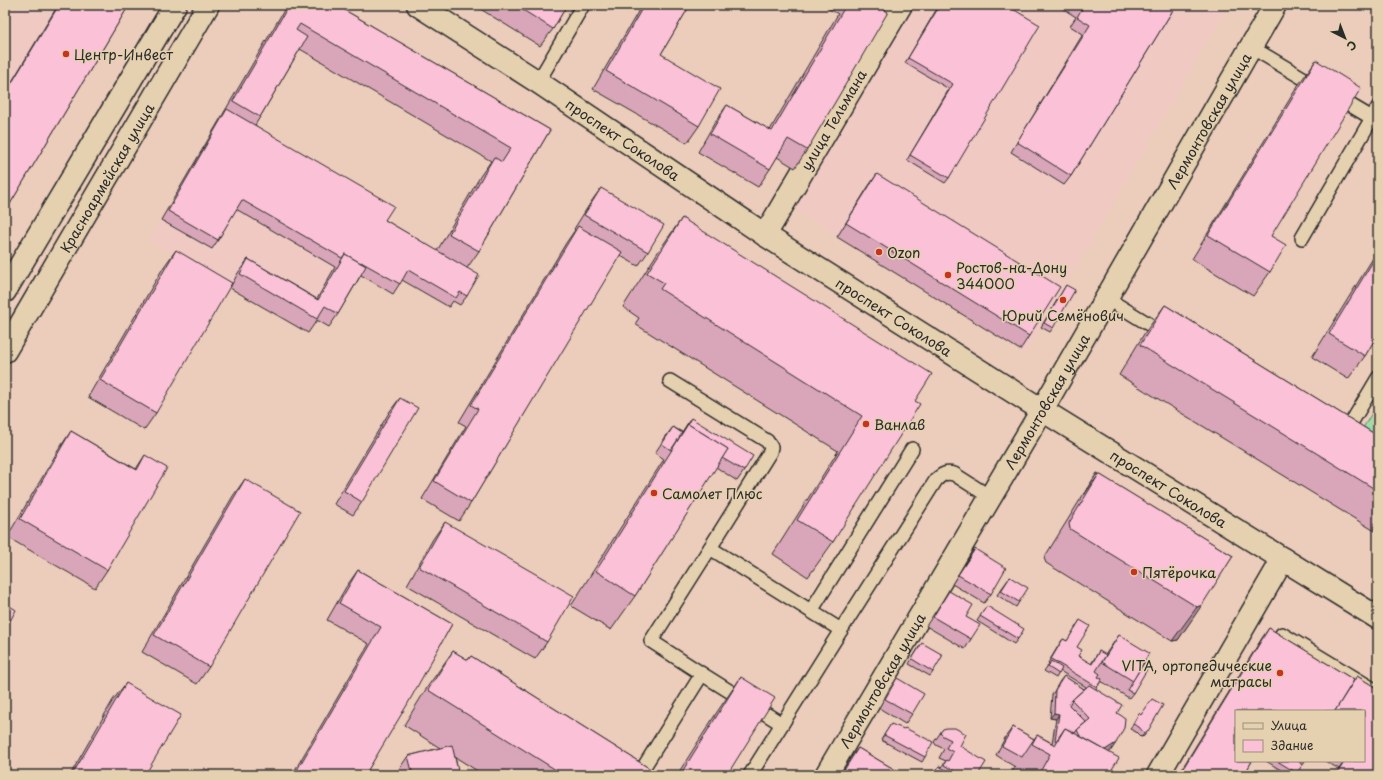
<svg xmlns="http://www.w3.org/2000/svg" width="1383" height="780" viewBox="0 0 1383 780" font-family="'Playpen Sans',sans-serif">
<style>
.built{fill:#f0c9c3}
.green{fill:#9cdea8;stroke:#64846a}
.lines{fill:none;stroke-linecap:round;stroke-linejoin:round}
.service-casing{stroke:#2b2b2b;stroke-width:16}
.minor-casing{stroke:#2b2b2b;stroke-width:25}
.secondary-casing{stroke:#2b2b2b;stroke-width:25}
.primary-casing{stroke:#2b2b2b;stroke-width:25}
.service{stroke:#e5d1af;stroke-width:13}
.minor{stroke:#e5d1af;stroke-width:22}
.secondary{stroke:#e5d1af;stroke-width:22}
.primary{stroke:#e5d1af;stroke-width:22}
.wall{fill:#d8a6b8;stroke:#2b2b2b;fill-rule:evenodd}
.shaded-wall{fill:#b08796;stroke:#2b2b2b}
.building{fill:#fbc1d6;stroke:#2b2b2b}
.poi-dot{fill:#c8321e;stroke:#e5d1af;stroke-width:1.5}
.labels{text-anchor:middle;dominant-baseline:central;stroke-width:3;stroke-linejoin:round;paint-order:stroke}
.poi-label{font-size:14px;fill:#2b2b2b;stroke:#e5d1af;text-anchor:start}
.street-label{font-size:14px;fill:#2b2b2b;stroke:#e5d1af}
</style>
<rect width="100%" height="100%" fill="#ecccbb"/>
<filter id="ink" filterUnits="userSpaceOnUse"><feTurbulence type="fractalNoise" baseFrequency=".025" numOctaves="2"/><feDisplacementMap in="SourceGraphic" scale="8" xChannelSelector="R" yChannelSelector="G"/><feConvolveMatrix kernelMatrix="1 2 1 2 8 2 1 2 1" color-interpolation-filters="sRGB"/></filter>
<g filter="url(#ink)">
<g class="built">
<path d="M5 5H129L5 210Z"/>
<path d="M915 5H1229L1025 354 792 207Z"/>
<path d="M221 119 387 216 357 280 329 327 315 320 308 333 149 240Z"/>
</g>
<path class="green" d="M1378 403V437L1363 428Z"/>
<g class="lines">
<g class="service-casing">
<g id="service">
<path d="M1251 47 1318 87"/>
<path d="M538 82 583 5"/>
<path d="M1335 96 1372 118 1378 107"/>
<path d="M1302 238 1372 118"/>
<path d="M1106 298 1165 334"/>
<path d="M670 381 767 441 771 447 770 452 710 548 841 630 936 480C942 474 946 472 954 474L990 497"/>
<path d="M1344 435 1378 378"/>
<path d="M811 611 912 449"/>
<path d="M1282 634 1378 692"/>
<path d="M702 674 782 724"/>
<path d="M630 770 638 771 645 765 702 674 651 641 710 548"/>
<path d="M750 775 841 630"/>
</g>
</g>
<g class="minor-casing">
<g id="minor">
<path id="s1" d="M765 235 901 5"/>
<path id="s2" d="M826 775 1042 410 1275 5"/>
<path d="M1158 775 1283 559"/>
</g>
</g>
<g class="secondary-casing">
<g id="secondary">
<path id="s3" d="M418 5 538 82 765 235 1042 410 1378 618"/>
</g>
</g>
<g class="primary-casing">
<g id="primary">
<path d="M5 291 175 5"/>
<path id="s4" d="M5 351 208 5"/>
</g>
</g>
<use href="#service" class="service"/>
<use href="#minor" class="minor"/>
<use href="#secondary" class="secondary"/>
<use href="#primary" class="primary"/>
</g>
<g class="wall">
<path d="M58 5H129L10 204 5 211V93Z"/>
<path d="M287 5H336L550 130 479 251 467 268V296L460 305 453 301 449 307 402 280 393 294 361 275 338 314 329 327 317 320 308 333 230 288 238 273 248 259 317 299 335 267 236 209 218 240 212 249 161 220ZM300 49 491 161 481 175 437 251 385 220 255 125 260 117Z"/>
<path d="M474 5H567L553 29 540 46Z"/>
<path d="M642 5H690L661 54 699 126 687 143 593 89Z"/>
<path d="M823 5H876L807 150 795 168 777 157 770 169 758 187 698 152 715 122 727 105 770 130 838 14Z"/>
<path d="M939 5H1006L949 178 945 183 907 160 949 89 905 63Z"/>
<path d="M1057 5H1176L1071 176 1064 185 1011 152 1083 34 1070 26 1076 17Z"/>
<path d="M1316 60 1271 236 1270 272 1253 296 1192 259 1299 84Z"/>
<path d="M877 174 1029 336 1020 350 837 237 868 187Z"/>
<path d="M601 188 648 252 638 266 619 255 471 503 459 521 422 499 466 426 459 422 566 243 575 230 574 229 591 202Z"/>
<path d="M682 218 915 401 833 542 808 577 773 554 838 451 635 324 639 318 623 307 658 252Z"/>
<path d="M176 250 156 413 144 430 88 397 163 268Z"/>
<path d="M1378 250V334L1365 356 1348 379 1312 357Z"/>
<path d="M1066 285 1053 328 1050 332 1041 327Z"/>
<path d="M1165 305 1378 436V533L1119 375 1144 334Z"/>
<path d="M400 398 362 502 353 515 334 504 390 411Z"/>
<path d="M691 418 744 471 737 481 716 467 635 596 611 630 571 606 664 459 655 453 666 436 673 427 682 432Z"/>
<path d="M71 431 136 469 145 455 107 570 95 588 7 537 59 449Z"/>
<path d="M1097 473 1233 556 1178 640 1172 641 1046 563 1044 558 1088 487Z"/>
<path d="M245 479 209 667 197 684 142 652 233 496Z"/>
<path d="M445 522 547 642 535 659 407 585 433 539Z"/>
<path d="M975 549 991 594 984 603 952 584Z"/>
<path d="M358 570 452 624 365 775H292L369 644 327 620 346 587Z"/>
<path d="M1010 577 1019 602 1016 607 997 595Z"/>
<path d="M949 591 966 617 971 639 965 649 926 626Z"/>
<path d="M987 606 1018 639 1014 644 977 621Z"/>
<path d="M1080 620 1077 647 1078 656 1091 664 1099 651 1105 655 1119 635 1144 663 1133 693 1129 698 1101 681 1096 689 1117 713 1110 752 1109 753V774L1110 775H1014L1011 773 1016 766 1015 767 996 755 1006 736 1013 727 1034 739 1037 735 1052 743 1056 719 1050 718 1052 695 1060 681 1064 676 1084 689 1086 687 1060 671 1056 678 1044 671 1049 664 1048 663 1060 643 1063 639 1067 641Z"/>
<path d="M1269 628 1354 680 1357 676 1378 689V775H1335L1342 765 1339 769 1325 761H1364V711H1236V761H1252L1244 775H1178L1262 638Z"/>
<path d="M919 647 933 672 930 676 909 664Z"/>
<path d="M453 651 468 660 471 656 660 775H484L455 757 459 775H395L408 756 440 748 404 725 428 686Z"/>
<path d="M741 677 727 775H677L717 712Z"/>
<path d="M897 678 912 714 905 724 879 708 890 688Z"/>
<path d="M126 683 145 775H70L113 700Z"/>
<path d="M1139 713 1141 715 1144 736 1141 737 1136 732 1130 729Z"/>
<path d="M891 724 925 757 922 762 881 740Z"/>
<path d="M943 729 960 746 978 775H933L939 766 941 767 946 761 939 758 944 749 936 745 934 742Z"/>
<path d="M858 748 904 775H840L851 757Z"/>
<path d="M1266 761H1305L1295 775H1289Z"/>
</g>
<g class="shaded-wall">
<path d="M1202 605 1178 640 1172 641 1197 607Z"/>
<path d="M1054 713 1059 714 1056 719 1050 718Z"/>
<path d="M1148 731 1144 736 1141 737 1144 733Z"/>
<path d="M1116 743 1110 752 1098 760 1083 750Z"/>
</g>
<g class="building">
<path d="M59 5H129L10 204 5 201V94Z"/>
<path d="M289 5H336L550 130 479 251 449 234 494 157 502 162 511 148 300 24 296 30 307 37 260 117 233 101Z"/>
<path d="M515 5H567L553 29Z"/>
<path d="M644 5H690L661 54 720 89 699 126 606 71Z"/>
<path d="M846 5H876L888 12 807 150 788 139 770 169 710 134 727 105 772 131Z"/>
<path d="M940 5H1006L1040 25 949 178 910 155 953 84 908 58Z"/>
<path d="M1079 5H1176L1071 176 1017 142 1090 25 1077 17 1083 7Z"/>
<path d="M1316 60 1361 88 1271 236 1286 245 1270 272 1208 235Z"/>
<path d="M227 109 394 206 385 220 479 275 467 296 460 292 456 298 408 270 400 284 361 262V263L345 254 342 258 242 200 218 240 168 211Z"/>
<path d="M877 174 1060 287 1029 336 846 223Z"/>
<path d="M601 188 664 225 648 252 584 215Z"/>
<path d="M682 218 932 374 915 401 920 404 833 542 797 520 862 416 660 289 664 283 647 273Z"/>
<path d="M578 226 622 252 471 503 434 481 478 409 471 405Z"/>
<path d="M176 250 232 283 156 413 100 380Z"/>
<path d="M1378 253V334L1365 356 1329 334Z"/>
<path d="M345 254 366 266 338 314 325 306 317 319 240 274 248 259 318 300Z"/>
<path d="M1066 285 1075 290 1053 328 1044 323Z"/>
<path d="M1165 305 1378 436V491L1140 345Z"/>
<path d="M400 398 418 408 362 502 344 491Z"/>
<path d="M691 418 753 456 744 471 722 458 728 449 688 424 671 450 662 444 673 427 682 433Z"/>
<path d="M688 424 728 449 635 596 596 571Z"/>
<path d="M71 431 137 470 145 455 167 468 107 570 20 519Z"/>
<path d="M1097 473 1099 474 1084 495Z"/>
<path d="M1099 474 1233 556 1202 605 1197 607 1070 529 1069 523Z"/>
<path d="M245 479 300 511 209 667 154 635Z"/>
<path d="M445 522 574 596 547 642 419 567Z"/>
<path d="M975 549 1006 568 991 594 958 575Z"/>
<path d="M358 570 452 624 407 705 365 775H294L381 627 339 603Z"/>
<path d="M1010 577 1028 588 1019 602 1001 591Z"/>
<path d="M949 591 973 605 966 617 980 625 971 639 933 617Z"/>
<path d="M5 603 16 610 5 630Z"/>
<path d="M987 606 1024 629 1018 639 980 616Z"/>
<path d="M1080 620 1090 626 1077 647 1082 650 1078 656 1092 664 1099 651 1106 655 1096 671 1100 674 1098 677 1102 679 1097 687 1051 659 1063 639 1067 641Z"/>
<path d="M1269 628 1354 680 1335 711H1236V761H1252L1244 775H1179Z"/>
<path d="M1119 635 1149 653 1133 681 1102 662Z"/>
<path d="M922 643 943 655 933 672 912 659Z"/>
<path d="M453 651 468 660 471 656 660 775H564L428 690Z"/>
<path d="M1051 661 1062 668 1059 674 1048 667Z"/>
<path d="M1144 663 1149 666 1133 693 1127 690Z"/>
<path d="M1064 676 1084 689 1072 700 1069 705 1086 722 1077 730 1075 733 1065 728 1056 741 1055 740 1059 714 1054 713 1055 690Z"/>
<path d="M1357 676 1378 689V775H1336L1345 761H1364V711H1335Z"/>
<path d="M741 677 775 698 727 775H680Z"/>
<path d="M897 678 924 694 912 714 885 699Z"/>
<path d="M126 683 181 715 145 775H72Z"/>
<path d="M1089 685 1122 705 1117 713 1125 718 1124 728 1116 743 1105 750 1080 736 1077 730 1090 719 1072 700Z"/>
<path d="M1152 699 1163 705 1148 731 1144 733 1139 727 1133 724 1139 713 1141 715Z"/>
<path d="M891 724 904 729 905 728 933 742 925 757 884 735Z"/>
<path d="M1013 727 1034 739 1022 757 1002 746Z"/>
<path d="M947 728H955L966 734 960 746 986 762 978 775H961L944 765 946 760 948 761 953 752 946 748 951 740 943 736 940 733 943 729Z"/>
<path d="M1065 728 1119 758 1109 774 1110 775H1045L1040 772 1050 754 1032 744 1037 735 1055 745Z"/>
<path d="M452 745 459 775H413L408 756Z"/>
<path d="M858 748 904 775H841Z"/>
<path d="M1277 761H1298L1303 764 1297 773Z"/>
<path d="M1337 761H1344L1342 764Z"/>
<path d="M939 766 954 775H934Z"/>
<path d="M204 768 216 775H199Z"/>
</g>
</g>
<g class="poi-dot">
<circle cx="66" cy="54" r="4"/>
<circle cx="879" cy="252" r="4"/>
<circle cx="948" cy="275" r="4"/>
<circle cx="1063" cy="300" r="4"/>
<circle cx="866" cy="424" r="4"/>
<circle cx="654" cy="493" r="4"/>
<circle cx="1134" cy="572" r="4"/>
<circle cx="1280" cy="673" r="4"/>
</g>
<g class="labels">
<g class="poi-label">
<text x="74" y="54">Центр-Инвест</text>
<text x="887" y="252">Ozon</text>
<text x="956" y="267">Ростов-на-Дону<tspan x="956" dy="16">344000</tspan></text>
<text x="1063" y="315" text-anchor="middle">Юрий Семёнович</text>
<text x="874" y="424">Ванлав</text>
<text x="662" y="493">Самолет Плюс</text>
<text x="1142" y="572">Пятёрочка</text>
<text x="1272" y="665" text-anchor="end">VITA, ортопедические<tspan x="1272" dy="16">матрасы</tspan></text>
</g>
<g class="street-label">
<text stroke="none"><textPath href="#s1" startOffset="134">улица Тельмана</textPath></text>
<text stroke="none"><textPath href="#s2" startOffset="758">Лермонтовская улица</textPath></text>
<text stroke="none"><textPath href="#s3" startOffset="245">проспект Соколова</textPath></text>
<text stroke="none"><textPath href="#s4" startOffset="201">Красноармейская улица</textPath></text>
<text stroke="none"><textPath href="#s3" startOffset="569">проспект Соколова</textPath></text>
<text stroke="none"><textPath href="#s2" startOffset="434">Лермонтовская улица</textPath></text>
<text stroke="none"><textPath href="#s3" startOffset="893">проспект Соколова</textPath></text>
<text stroke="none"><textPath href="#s2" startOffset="110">Лермонтовская улица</textPath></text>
</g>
</g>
<rect width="1383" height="780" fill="none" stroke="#e5d1af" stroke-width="20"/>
<rect x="10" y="10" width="1363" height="760" fill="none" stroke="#2b2b2b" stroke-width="1.5" filter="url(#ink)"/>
<rect x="1235" y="710" width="130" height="52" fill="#e5d1af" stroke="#9b8f7a"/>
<rect x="1243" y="723" width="20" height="6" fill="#e5d1af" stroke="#9b8f7a"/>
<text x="1271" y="730" font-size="12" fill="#2b2b2b">Улица</text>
<rect x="1243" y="740" width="20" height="12" fill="#fbc1d6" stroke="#9b8f7a"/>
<text x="1271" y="750" font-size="12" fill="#2b2b2b">Здание</text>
<g transform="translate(1345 38) rotate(138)" stroke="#e5d1af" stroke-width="3" paint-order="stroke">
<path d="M0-3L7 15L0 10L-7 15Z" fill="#2b2b2b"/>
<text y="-6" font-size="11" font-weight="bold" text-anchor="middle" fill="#2b2b2b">С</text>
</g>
</svg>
